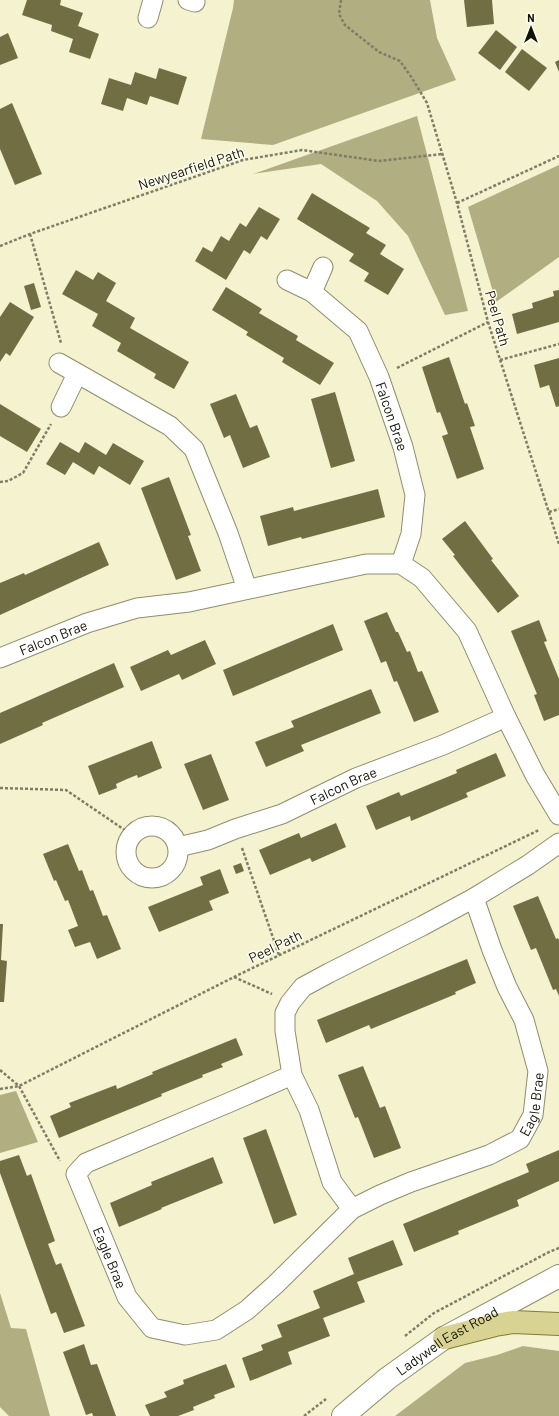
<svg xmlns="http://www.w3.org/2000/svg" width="559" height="1416" viewBox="0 0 559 1416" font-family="Barlow,sans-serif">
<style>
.forest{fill:#b1ae82}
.building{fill:#726e44}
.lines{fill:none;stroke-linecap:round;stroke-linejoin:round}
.minor-casing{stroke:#8f8d6d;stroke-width:21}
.tertiary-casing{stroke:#8f8d6d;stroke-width:24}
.primary-casing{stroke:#827c31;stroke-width:24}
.path{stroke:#7e7d66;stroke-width:2.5;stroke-dasharray:3 2;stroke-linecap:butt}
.minor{stroke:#fff;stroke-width:19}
.tertiary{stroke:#fff;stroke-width:22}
.primary{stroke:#d8d392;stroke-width:22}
.labels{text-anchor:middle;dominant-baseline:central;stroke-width:3;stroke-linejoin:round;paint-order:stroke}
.street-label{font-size:14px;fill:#121105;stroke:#fefef0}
</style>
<rect width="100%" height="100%" fill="#f4f2cf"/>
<g class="forest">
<path d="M234 0H430L437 38 456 80 273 145 201 139 233 8Z"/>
<path d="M417 116 468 311 445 315 408 236 377 201 321 164 253 174Z"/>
<path d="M559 165V257L496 302 468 207Z"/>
<path d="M16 1091 38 1142 0 1153V1095Z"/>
<path d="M0 1293 11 1328 26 1329 50 1416H9L0 1407Z"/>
<path d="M523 1346 559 1351V1416H395L465 1363 497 1355Z"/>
</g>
<g class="building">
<path d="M27 0H61L60 5 83 13 78 26 99 34 90 59 69 52 73 39 51 31 52 25 22 15Z"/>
<path d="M464 0H492L494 24 467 27Z"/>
<path d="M496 30 517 47 500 70 478 53Z"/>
<path d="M8 33 18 58 0 65V37Z"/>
<path d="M522 49 547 68 529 91 505 72Z"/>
<path d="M559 60V72L555 62Z"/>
<path d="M159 68 187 77 178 105 150 96 147 105 127 98 123 111 101 104 109 78 131 85 135 72 156 79Z"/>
<path d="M12 103 42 174 15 185 0 149V109Z"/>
<path d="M312 193 370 228 366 233 386 245 380 254 404 269 388 295 364 281 369 273 349 261 354 254 297 219Z"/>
<path d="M259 207 280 219 267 240 261 236 250 254 244 250 226 280 195 261 203 247 212 252 221 236 229 241 240 223 246 227Z"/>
<path d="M76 270 93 280 98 272 116 283 106 301 135 318 130 328 189 362 174 389 154 378 156 374 117 351 121 343 92 326 98 314 62 294Z"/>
<path d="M34 283 41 307 31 310 24 286Z"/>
<path d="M226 287 262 309 259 313 298 336 296 340 334 363 320 385 282 362 284 358 246 335 248 332 212 310Z"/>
<path d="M559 290V322L517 334 512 314 533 308 532 303 554 296 553 291Z"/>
<path d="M10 302 34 317 10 356 6 353 0 362V317Z"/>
<path d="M449 357 465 404 467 403 475 426 470 427 484 469 457 479 442 436 448 434 440 412 437 413 422 367Z"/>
<path d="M559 358V406L556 407 549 385 540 388 534 365Z"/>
<path d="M335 392 355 461 331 468 311 399Z"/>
<path d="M236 394 250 428 257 425 270 457 243 468 230 435 224 438 210 404Z"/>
<path d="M0 404 41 429 27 452 0 436Z"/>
<path d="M60 442 79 453 85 442 106 455 113 443 144 461 130 485 99 466 94 475 73 462 65 475 46 464Z"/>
<path d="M169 477 191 535 188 536 201 571 176 580 141 488Z"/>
<path d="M378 489 385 517 302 539 301 537 268 546 260 516 293 507 294 511Z"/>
<path d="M465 521 493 559 491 560 519 596 498 613 460 565 453 556 455 555 442 539Z"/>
<path d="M99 542 109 565 0 615V583L24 573 25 575Z"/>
<path d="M387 612 396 632H398L407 652 410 651 418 672 422 671 439 712 414 722 397 681 394 682 386 661 381 663 364 621Z"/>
<path d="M539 620 547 641 544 642 559 679V715L544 721 534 695 537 694 511 631Z"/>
<path d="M333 624 343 650 233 696 223 670Z"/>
<path d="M205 640 216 664 182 680 179 674 141 691 130 667 168 650 171 655Z"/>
<path d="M114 663 124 687 42 723 43 725 0 744V713Z"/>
<path d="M371 689 381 713 301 745 304 751 266 767 255 742 294 727 291 721Z"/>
<path d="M152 741 162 768 138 778 137 775 127 779 116 784 117 788 99 795 88 766Z"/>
<path d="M496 753 506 776 466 793 468 797 411 821 410 816 376 830 366 806 399 792 401 796 457 773 456 770Z"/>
<path d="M211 754 229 800 203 810 184 764Z"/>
<path d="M336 823 346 847 312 862 310 858 270 875 259 850 299 833 301 838Z"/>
<path d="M68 844 79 871 82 870 90 891 93 890 103 916 107 915 121 949 97 959 90 942 75 947 68 930 78 926 68 900 65 901 56 880 54 881 43 854Z"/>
<path d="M241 863 244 871 236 874 233 866Z"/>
<path d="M220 869 229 893 209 901 213 910 159 932 148 907 203 885 200 877Z"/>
<path d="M538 896 556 939 558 938 559 940V996L556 989 553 990 536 948 531 950 513 906Z"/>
<path d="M0 924H3L1 960 7 961 4 1002H0Z"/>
<path d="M467 959 476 983 455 992 456 994 371 1029 369 1025 326 1043 317 1020Z"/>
<path d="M236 1038 243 1055 221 1064 223 1067 202 1075 203 1077 161 1094 162 1096 59 1138 50 1116 71 1107 69 1103 116 1085 117 1089 153 1074 152 1072Z"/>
<path d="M363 1066 380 1108 385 1106 401 1148 374 1158 358 1117 355 1118 338 1075Z"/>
<path d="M266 1129 297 1215 274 1224 243 1138Z"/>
<path d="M559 1150V1181L517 1200 519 1206 458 1231 459 1234 414 1252 403 1224 529 1172 526 1164Z"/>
<path d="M19 1155 27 1176 31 1174 55 1241 48 1244 56 1265 61 1263 85 1326 64 1333 56 1312 51 1314 0 1173V1161Z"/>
<path d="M213 1157 223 1183 161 1208 162 1209 119 1227 110 1203 152 1185 151 1182Z"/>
<path d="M393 1240 403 1265 357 1282 365 1302 323 1318 330 1336 288 1352 292 1364 250 1381 242 1358 263 1350 261 1345 282 1337 277 1325 320 1308 313 1291 354 1274 348 1258Z"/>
<path d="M84 1344 91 1365 97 1364 116 1416H93L92 1413 86 1415 63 1352Z"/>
<path d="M226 1364 235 1387 214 1395 215 1398 193 1407 194 1410 178 1416H150L145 1405 167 1397 164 1392 184 1384 183 1380Z"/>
</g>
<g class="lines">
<g class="minor-casing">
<g id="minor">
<path d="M188 0 195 2"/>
<path d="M148 18 153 0"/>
<path id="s1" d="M287 280 312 292 358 331 379 377 403 447 415 495 411 534 401 564"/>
<path d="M312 292 323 267"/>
<path d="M59 363 170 426 194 449 228 533 247 589"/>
<path d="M61 407 77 374"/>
<path id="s2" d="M0 658 87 623 137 608 189 602 366 564H401L422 578 467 631 506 717 535 775 559 815"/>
<circle cx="152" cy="852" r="26"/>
<path id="s3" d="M178 847 208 840 235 829 282 814 356 778 443 745 506 717"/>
<path id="s4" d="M292 1075 235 1100 86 1163 76 1174 127 1297 152 1328 185 1335 216 1330 247 1310 276 1284 352 1209 332 1182 309 1110 292 1075 285 1031V1013L290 1003 303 987 329 973 422 926 474 898 528 865 559 843"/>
<path id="s5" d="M352 1209 380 1195 411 1182 489 1155 520 1139 533 1115 538 1071 524 1020 507 987 492 950 474 898"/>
</g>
</g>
<g class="tertiary-casing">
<g id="tertiary">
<path id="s6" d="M343 1416 388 1378 444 1338 559 1276"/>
</g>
</g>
<g class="primary-casing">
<path id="primary" d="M444 1338 495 1325 513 1322 559 1324"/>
</g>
<g class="path">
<path d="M341 0 339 14 345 25 379 52 400 61 412 78 427 103 457 203 488 322 559 544"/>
<path d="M457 203 559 156"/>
<path d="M30 234 61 343"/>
<path d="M0 246 30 234 243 160 302 150 379 161 442 154"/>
<path d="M500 360 559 344"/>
<path d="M397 368 488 322"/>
<path d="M0 482 8 481 23 473 51 424"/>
<path d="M549 512 559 509"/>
<path d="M0 788 66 790 132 835"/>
<path d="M242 848 279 955"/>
<path d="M234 977 272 994"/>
<path d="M0 1070 19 1086 60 1161"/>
<path d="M0 1089 19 1086 234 977 539 830"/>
<path d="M405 1336 434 1313 549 1252 559 1248"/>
<path d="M304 1416 326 1399"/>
</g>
<use href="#minor" class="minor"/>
<use href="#tertiary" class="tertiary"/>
<use href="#primary" class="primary"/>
</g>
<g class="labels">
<g class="street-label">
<text transform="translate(191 168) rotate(-18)">Newyearfield Path</text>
<text transform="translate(498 318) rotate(74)">Peel Path</text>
<text stroke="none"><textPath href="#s1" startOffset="180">Falcon Brae</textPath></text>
<text stroke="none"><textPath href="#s2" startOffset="57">Falcon Brae</textPath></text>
<text stroke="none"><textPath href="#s3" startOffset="177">Falcon Brae</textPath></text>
<text transform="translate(275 946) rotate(-26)">Peel Path</text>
<text stroke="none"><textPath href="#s5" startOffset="220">Eagle Brae</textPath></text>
<text stroke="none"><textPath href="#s4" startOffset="329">Eagle Brae</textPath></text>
<text stroke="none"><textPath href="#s6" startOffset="129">Ladywell East Road</textPath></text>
</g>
</g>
<g transform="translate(531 28)" stroke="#fefef0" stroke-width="3" paint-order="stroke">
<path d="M0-3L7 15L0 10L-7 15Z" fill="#121105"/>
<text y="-6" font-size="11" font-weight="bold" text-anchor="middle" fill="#121105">N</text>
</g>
</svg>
